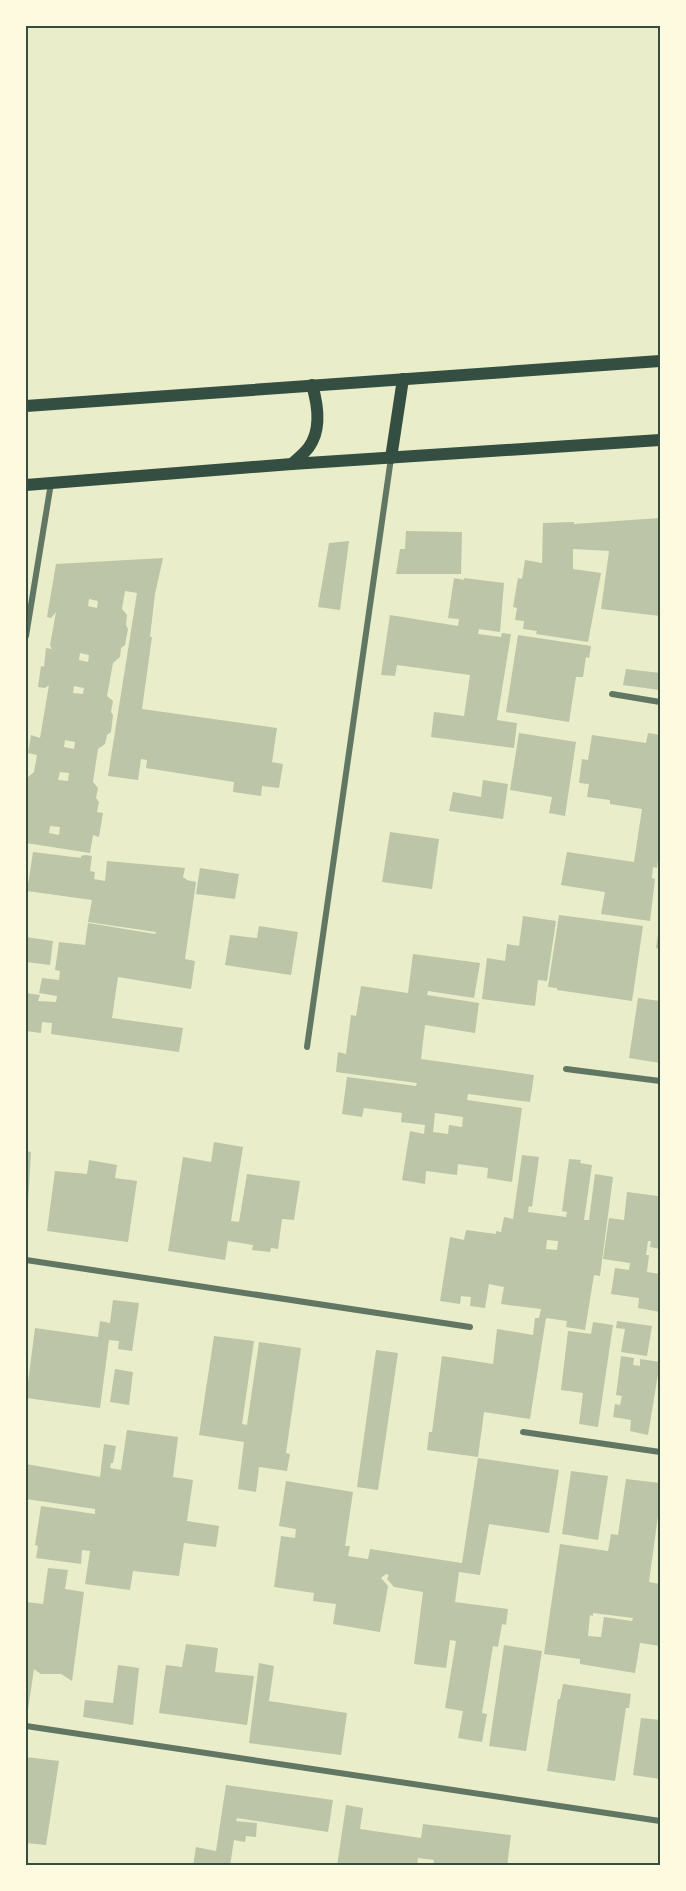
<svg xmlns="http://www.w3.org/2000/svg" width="686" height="1891" viewBox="0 0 686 1891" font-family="'Alegreya Sans',sans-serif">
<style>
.building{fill:#bcc5a7;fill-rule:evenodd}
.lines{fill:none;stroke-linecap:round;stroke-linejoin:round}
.minor{stroke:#617663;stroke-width:6}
.secondary{stroke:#344e41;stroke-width:12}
.neatline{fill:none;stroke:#344e41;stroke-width:2}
</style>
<rect width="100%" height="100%" fill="#e9edc9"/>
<g class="building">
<path d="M660 518V616L601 609 609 551 573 549V569L601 573 588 642 536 634 537 631 523 629 524 621 515 620 517 608 513 607 518 578 522 579 525 560 542 563 543 523 574 522V524Z"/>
<path d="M406 531 462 532 461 574H396L400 549H405Z"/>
<path d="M349 541 340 610 318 607 329 543Z"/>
<path d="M163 558 155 594 150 637H152L142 709 277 728 272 762 283 764 279 788 262 786 261 796 233 792 234 782 146 768 147 760 141 759 138 780 108 776 137 593 125 591 122 609 127 615 126 625 128 629 125 645 121 648 120 657 113 663 107 696 113 701 111 712 113 715 111 732 107 735 105 744 98 749 93 782 98 788 96 798 99 802 97 812 103 813 99 837 93 835 90 853 26 843V788L28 777 34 772 37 755 28 753 31 735 40 738 49 685 45 688 38 687 41 666 44 667 46 648 52 649 50 645 56 612 51 618 47 617 56 564ZM89 599 98 601 97 608 88 606ZM80 653 89 655 88 662 79 660ZM74 686 84 688 83 694 73 693ZM65 740 75 742 74 749 64 747ZM60 772 69 773 68 781 58 780ZM50 826 60 827 59 835 49 833Z"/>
<path d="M454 578 464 580V578L504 583 500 632 479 629 478 634 501 637 502 633 511 634 497 720 517 723 514 748 431 737 434 712 464 716 470 675 397 665 395 676 381 675 390 615 458 626 459 619 448 618Z"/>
<path d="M518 635 591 646 589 658 586 657 583 677H576L569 722 506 712Z"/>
<path d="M626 669 660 673V690L623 685Z"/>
<path d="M519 733 576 742 565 816 549 813 552 797 510 790Z"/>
<path d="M648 733 660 735V844L657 868 653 867 652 878 655 879 650 921 601 914 605 892 561 885 567 852 634 862 642 809 610 804V800L587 797 589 784 579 783 582 759 588 760 592 735 646 743Z"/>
<path d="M483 780 508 784 503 819 449 811 453 792 481 797Z"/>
<path d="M390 832 439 839 432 889 382 882Z"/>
<path d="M33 852 81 858V856L85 855 92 856 90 871 95 872 94 879 105 881 107 861 185 868 183 877 187 880 196 882 185 959 195 961 191 989 118 977 112 1018 183 1028 179 1052 51 1034 52 1023 42 1022 41 1033 26 1031V993L40 995 38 1001 56 1002 57 996 39 993 42 978 59 980 60 971 55 970 59 942 85 945 88 923 155 934 156 932 88 922 92 900 27 891Z"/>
<path d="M200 868 239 874 235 899 196 894Z"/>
<path d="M559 915 643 926 632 1001 557 990V988L548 987Z"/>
<path d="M523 916 556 921 547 981 538 980 535 1006 482 999 487 958 505 961 507 944 519 946Z"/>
<path d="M259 926 298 932 291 975 225 965 230 935 257 938Z"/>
<path d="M659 928H660V949L656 948Z"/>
<path d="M26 937 53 941 50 965 26 962Z"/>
<path d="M413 954 480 963 474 998 428 991 427 995 479 1003 475 1033 425 1025 421 1059 534 1075 530 1102 468 1094 467 1100 522 1108 512 1182 487 1178 488 1168 458 1164 457 1175 426 1171 425 1184 402 1180 410 1131 424 1134 425 1125 401 1122 402 1113 364 1108 362 1117 342 1114 347 1077 416 1086 417 1083 336 1072 338 1052 346 1054 351 1015 356 1016 361 986 408 993ZM435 1113 463 1117 462 1127 449 1125 448 1134 433 1132Z"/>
<path d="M638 998 660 1001V1063L629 1058Z"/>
<path d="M214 1142 243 1147 231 1221 239 1222 247 1174 300 1181 294 1220 282 1219 278 1249 271 1248 270 1252 252 1250 253 1245 228 1241 225 1260 168 1251 183 1157 211 1162Z"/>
<path d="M26 1151 31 1152 27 1220H26Z"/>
<path d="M522 1155 539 1157 532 1207 529 1206 528 1212 566 1217 567 1212 562 1211 569 1159 581 1160 580 1163 592 1165 584 1220H589L595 1174 613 1177 600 1276 594 1275 585 1330 566 1327 567 1321 546 1318 530 1419 484 1412 478 1457 427 1450 429 1432H432L442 1356 493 1364 497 1329 533 1335 535 1318H539L541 1309 501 1304 504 1287 489 1284 485 1308 470 1306 471 1297 461 1296 460 1304 440 1301 450 1237 464 1240 466 1230 496 1234V1231L501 1232 504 1217 513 1219ZM547 1240 558 1241 557 1250 546 1249Z"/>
<path d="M89 1160 117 1165 115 1178 137 1181 128 1242 47 1231 55 1171 87 1174Z"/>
<path d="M659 1187 660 1249 650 1247 651 1241H648L646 1255H649L647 1272 660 1274V1312L638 1308 639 1298 611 1294 615 1268 629 1270 630 1263 603 1259 609 1218 624 1220 627 1192 658 1196Z"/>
<path d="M113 1300 139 1303 132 1351 118 1349 119 1341 109 1340 100 1408 26 1398 35 1328 98 1337 100 1321 110 1323Z"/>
<path d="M617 1321 652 1326 647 1356 621 1352 625 1329 616 1328Z"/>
<path d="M593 1322 613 1325 598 1427 579 1424 583 1393 561 1390 568 1331 591 1334Z"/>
<path d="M214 1336 254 1341 242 1424 247 1425 259 1342 301 1348 286 1453 290 1454 287 1471 259 1467 256 1492 238 1489 244 1442 199 1435Z"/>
<path d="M376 1350 398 1353 378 1490 357 1487Z"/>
<path d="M621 1356 634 1358 633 1365 640 1366V1359L660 1362 648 1435 630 1431 631 1420 613 1417 615 1404 620 1405 622 1396 616 1395Z"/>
<path d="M115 1369 133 1372 129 1405 110 1402Z"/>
<path d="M127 1430 178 1437 173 1477 193 1480 187 1521 219 1526 216 1547 184 1543 179 1576 133 1571 130 1590 85 1584 90 1551 82 1550 81 1564 36 1558 38 1546 35 1545 41 1506 95 1514V1509L26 1499V1464L100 1477 104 1444 116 1446 113 1463H111L110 1468 121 1470Z"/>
<path d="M478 1458 559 1470 549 1533 489 1524 480 1575 459 1572 455 1602 508 1609 506 1625 502 1624 498 1647 493 1646 482 1713 487 1714 482 1742 458 1738 463 1711 445 1708 456 1641 450 1640 446 1668 414 1664 423 1592 394 1587 387 1579 389 1575 386 1574 381 1578 388 1586 380 1632 333 1624 336 1604 313 1601 314 1593 274 1587 281 1536 295 1538 296 1529 279 1526 286 1481 353 1492 345 1546H350L348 1556 368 1559 370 1549 462 1563Z"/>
<path d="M571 1471 608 1476 598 1540 562 1534Z"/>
<path d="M626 1479 660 1483V1501L649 1582 660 1584V1646L640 1643 635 1673 580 1664V1659L544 1654 560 1544 608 1551 611 1534 618 1535ZM593 1613 633 1618 632 1621 604 1617 601 1637 588 1636 590 1615 593 1616Z"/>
<path d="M48 1568 68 1570 65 1589 84 1592 72 1681 61 1674H41L34 1669 28 1710 26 1709V1602L43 1604Z"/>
<path d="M186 1644 218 1648 215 1672 254 1676 247 1725 159 1713 166 1665 182 1667Z"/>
<path d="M504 1645 542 1651 526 1751 489 1746Z"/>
<path d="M259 1663 274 1666 269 1701 347 1713 341 1755 249 1743Z"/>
<path d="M118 1665 139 1668 133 1725 83 1717 85 1700 113 1703Z"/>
<path d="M563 1684 631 1694 629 1708H626L615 1781 547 1771 558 1699H560Z"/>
<path d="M641 1718 660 1720V1779L633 1775Z"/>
<path d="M26 1757 59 1761 46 1845 26 1843Z"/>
<path d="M226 1785 333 1800 328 1832 237 1818 236 1821 257 1823 256 1837 246 1836 245 1842 234 1840 230 1866H193L196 1847 216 1851Z"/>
<path d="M346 1805 363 1808 360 1829 421 1838 423 1824 511 1835 507 1866H433L434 1860 418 1858 417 1866H337Z"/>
</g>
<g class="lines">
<g class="minor">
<path d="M26 636 51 483"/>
<path d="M612 694 660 702"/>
<path d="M307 1047 391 458"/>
<path d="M566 1069 660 1081"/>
<path d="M26 1260 470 1327"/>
<path d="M523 1432 660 1452"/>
<path d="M26 1726 660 1821"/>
</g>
<g class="secondary">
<path d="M26 406 660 361"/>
<path d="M391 458 403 379"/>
<path d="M292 464C297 459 305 453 309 447 322 429 318 405 312 385"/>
<path d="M26 485 292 464 660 440"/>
</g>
</g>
<rect width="686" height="1891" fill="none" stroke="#fefae0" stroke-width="54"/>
<rect x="27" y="27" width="632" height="1837" class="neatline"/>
</svg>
